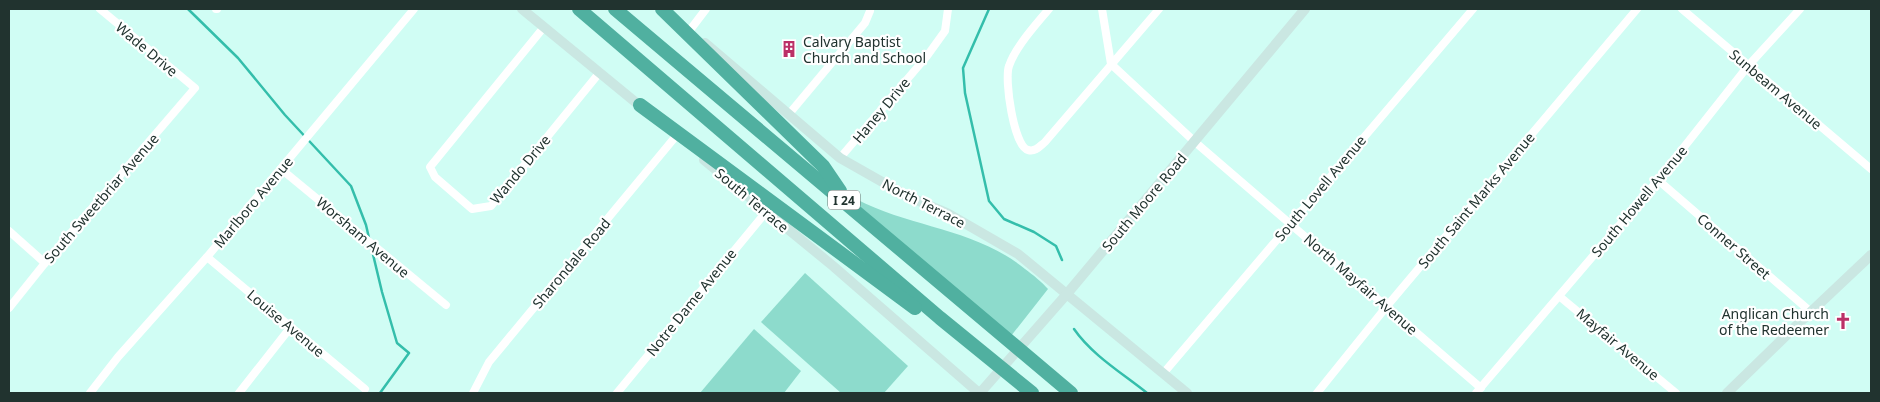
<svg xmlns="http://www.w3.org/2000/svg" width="1880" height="402" viewBox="0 0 1880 402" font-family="'Noto Sans',sans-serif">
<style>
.green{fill:#8ddbcc}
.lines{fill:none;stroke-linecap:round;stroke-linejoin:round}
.stream{stroke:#34beab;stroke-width:2.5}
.street{stroke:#fff;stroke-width:8}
.secondary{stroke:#cae7e2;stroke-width:10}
.highway{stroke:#50b0a0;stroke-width:14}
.labels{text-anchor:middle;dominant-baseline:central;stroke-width:4.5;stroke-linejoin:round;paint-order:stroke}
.shield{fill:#fff;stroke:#64706d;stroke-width:1}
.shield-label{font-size:12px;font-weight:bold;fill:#21332f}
.poi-label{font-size:14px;fill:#21332f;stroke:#fff;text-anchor:start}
.street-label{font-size:14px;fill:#21332f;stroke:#fff}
</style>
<rect width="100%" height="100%" fill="#d0fdf4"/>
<g class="green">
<path d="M856 199C911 228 975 228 1025 269 1033 275 1042 282 1048 289L1011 336 852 200Z"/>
<path d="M805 273 908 366 884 393H841L761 322Z"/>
<path d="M754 329 801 371 784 393H700Z"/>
</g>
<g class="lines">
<g class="stream">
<path d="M188 9 238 58 285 115 351 186 366 225 369 238"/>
<path d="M989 9 963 68 965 93 989 201 1004 219 1034 232 1056 246 1062 260"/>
<path d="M371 246 382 292 397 343 409 353 380 393"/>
<path d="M1074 329C1092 355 1122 373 1147 393"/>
</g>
<g class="street">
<path d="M216 9H217"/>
<path d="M1049 9C1036 24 1015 48 1009 66 1004 79 1014 147 1028 150 1036 152 1040 146 1045 142L1159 9"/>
<path d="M1102 9 1111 64 1195 142 1481 388"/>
<path d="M1682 9 1871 169"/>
<path d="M544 27 430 167 435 177 472 209 491 206 600 72"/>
<path d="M690 30 706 9"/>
<path d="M789 114 865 23 870 11"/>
<path d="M840 158 927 56 945 31 948 9"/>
<path d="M281 169 446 305"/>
<path d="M1658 180 1811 312"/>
<path d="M9 231 45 263"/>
<path d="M207 257 365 389"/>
<path d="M1559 296 1676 393"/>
<path d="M9 308 45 263 195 88 100 9"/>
<path d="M1167 369 1473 9"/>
<path d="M90 393 118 357 207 257 414 9"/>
<path d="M239 393 290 328"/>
<path d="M473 393 489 362 676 136"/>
<path d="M617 393 766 212"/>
<path d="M1317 393 1387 306 1637 9"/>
<path d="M1476 393 1658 180 1748 66 1800 9"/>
</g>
<g class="secondary">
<path d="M522 9 645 110"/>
<path d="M705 43 840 158 907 196 947 213 1018 254 1187 393"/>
<path d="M704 160 833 266 979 393"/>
<path d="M980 393 1066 295 1305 9"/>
<path d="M1727 393 1798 324 1871 255"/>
</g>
<g class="highway">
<path d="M579 9 940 318 1032 393"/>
<path d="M615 9 1071 393"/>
<path d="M662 9 823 166 840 191"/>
<path d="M640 105 915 308"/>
</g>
</g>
<defs>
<g id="building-bare" transform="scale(1.35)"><path d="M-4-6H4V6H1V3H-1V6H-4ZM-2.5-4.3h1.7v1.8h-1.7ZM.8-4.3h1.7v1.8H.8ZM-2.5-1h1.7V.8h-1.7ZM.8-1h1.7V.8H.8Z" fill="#bb3067" stroke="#fff" stroke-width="2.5" paint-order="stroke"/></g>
<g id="church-bare" transform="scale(1.35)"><path d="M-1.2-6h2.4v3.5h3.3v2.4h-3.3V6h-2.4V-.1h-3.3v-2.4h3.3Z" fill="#bb3067" stroke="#fff" stroke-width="2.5" paint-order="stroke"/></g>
</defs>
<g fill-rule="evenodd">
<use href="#building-bare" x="789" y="49"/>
<use href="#church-bare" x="1843" y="321"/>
</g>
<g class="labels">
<rect class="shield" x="828" y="190.5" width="32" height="19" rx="4"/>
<g class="shield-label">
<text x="844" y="200">I 24</text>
</g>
<g class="poi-label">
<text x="803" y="41">Calvary Baptist<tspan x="803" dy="16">Church and School</tspan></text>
<text x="1829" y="313" text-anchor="end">Anglican Church<tspan x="1829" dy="16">of the Redeemer</tspan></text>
</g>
<g class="street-label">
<text transform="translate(147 49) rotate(40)">Wade Drive</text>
<text transform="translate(1776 89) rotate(40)">Sunbeam Avenue</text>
<text transform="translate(881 110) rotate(-50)">Haney Drive</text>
<text transform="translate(520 169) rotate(-50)">Wando Drive</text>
<text transform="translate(1320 188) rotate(-50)">South Lovell Avenue</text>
<text transform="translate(101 198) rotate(-49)">South Sweetbriar Avenue</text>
<text transform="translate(752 200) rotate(40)">South Terrace</text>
<text transform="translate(1476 200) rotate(-50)">South Saint Marks Avenue</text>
<text transform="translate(1639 201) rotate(-50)">South Howell Avenue</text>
<text transform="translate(253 202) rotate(-50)">Marlboro Avenue</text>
<text transform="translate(1144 202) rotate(-50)">South Moore Road</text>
<text transform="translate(924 203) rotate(27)">North Terrace</text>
<text transform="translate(363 237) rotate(40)">Worsham Avenue</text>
<text transform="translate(1734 246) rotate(41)">Conner Street</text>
<text transform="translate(571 263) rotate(-50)">Sharondale Road</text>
<text transform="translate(1361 284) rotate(41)">North Mayfair Avenue</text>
<text transform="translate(691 302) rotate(-51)">Notre Dame Avenue</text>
<text transform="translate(286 323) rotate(40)">Louise Avenue</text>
<text transform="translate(1618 344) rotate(40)">Mayfair Avenue</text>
</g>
</g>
<rect width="1880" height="402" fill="none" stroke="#21332f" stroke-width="20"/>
</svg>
